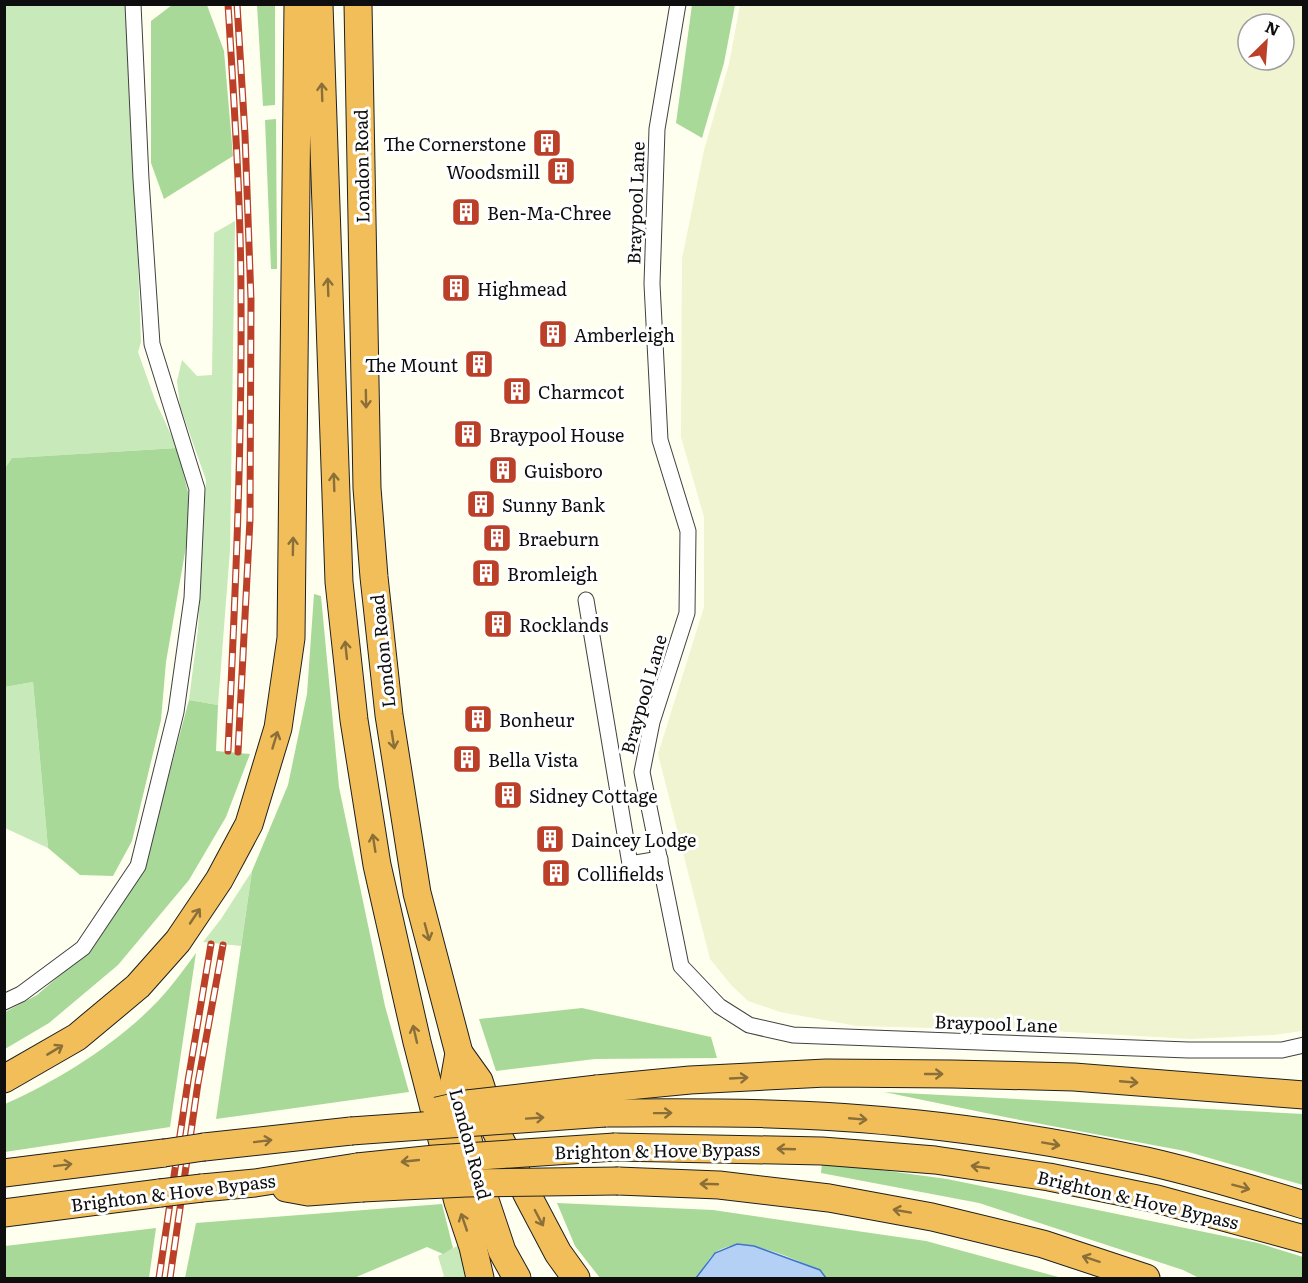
<svg xmlns="http://www.w3.org/2000/svg" width="1308" height="1283" viewBox="0 0 1308 1283" font-family="Literata,serif">
<style>
.farmland{fill:#f0f4d0;fill-rule:evenodd}
.green{fill:#c8e9b9}
.forest{fill:#a9d999}
.water{fill:#b5d0f5;stroke:#3d76cb;stroke-width:1.5}
.lines{fill:none;stroke-linecap:round;stroke-linejoin:round}
.street-casing{stroke:#414141;stroke-width:17}
.highway-casing{stroke:#1f1f1f;stroke-width:29}
.street{stroke:#fff;stroke-width:15}
.highway{stroke:#f2be5a;stroke-width:27}
.rail-casing{stroke:#bc3f28;stroke-width:7}
.rail{stroke:#fff;stroke-width:4.5;stroke-dasharray:14;stroke-linecap:butt}
.highway-bridge-casing{stroke:#1f1f1f;stroke-width:29;stroke-linecap:butt}
.highway-bridge{stroke:#f2be5a;stroke-width:27}
.oneway{stroke:#8b6f38}
.labels{text-anchor:middle;dominant-baseline:central;stroke-width:6;stroke-linejoin:round;paint-order:stroke}
.poi-label{font-size:18px;fill:#0e0e0e;stroke:#fff;text-anchor:start}
.street-label{font-size:18px;fill:#0e0e0e;stroke:#fff}
</style>
<rect width="100%" height="100%" fill="#ffffef"/>
<path class="farmland" d="M740 5H1303V1031L1273 1035 1191 1039 1052 1031 857 1026 780 1012 748 1001 732 986 710 959 658 754 704 607V517L681 437 682 259 704 150 729 64ZM1248 24H1284V60H1248Z"/>
<g class="green">
<path d="M5 5H125L135 179 141 342 138 352 155 400 177 448 12 458 5 470Z"/>
<path d="M235 221 230 550 218 705 189 700 198 629 206 480 180 406 177 381 182 360 197 376 212 375 214 233Z"/>
<path d="M33 682 48 848 5 828V687Z"/>
<path d="M252 871 241 946 203 942 221 919Z"/>
<path d="M459 1245 469 1278H442L444 1276 438 1256Z"/>
</g>
<g class="forest">
<path d="M172 5H207L224 51 233 156 164 199 151 163V21Z"/>
<path d="M257 5H275V105L263 106Z"/>
<path d="M692 5H735L724 63 702 138 676 123Z"/>
<path d="M276 119 277 269H271L265 120Z"/>
<path d="M177 448 188 492V535L166 662 161 720 132 841 113 876 80 875 48 848 33 682 5 687 4 470 12 458Z"/>
<path d="M314 594 321 596 339 787 385 1006 409 1092 216 1119 252 871 288 785 307 694Z"/>
<path d="M189 700 218 705 216 751 250 754 226 817 189 880 118 965 49 1023 5 1049V1012L37 995 88 951 144 867Z"/>
<path d="M196 953 170 1127 5 1152V1104C59 1080 117 1044 158 1001 172 986 184 969 196 953Z"/>
<path d="M582 1008 711 1037 717 1058 595 1059 496 1071 479 1019Z"/>
<path d="M884 1092 1303 1114V1185L1185 1151 1010 1118Z"/>
<path d="M822 1162 947 1179 1258 1243 1303 1257V1278H1199L1183 1270 979 1203 821 1173Z"/>
<path d="M557 1203 713 1210 926 1241 1062 1278H826L820 1270C791 1259 745 1233 716 1252 709 1257 702 1271 696 1278H600L575 1246Z"/>
<path d="M442 1204 453 1248 443 1254 427 1247 354 1278H185L196 1223Z"/>
<path d="M156 1228 149 1278H5V1246Z"/>
</g>
<path class="water" d="M737 1244 754 1246 820 1270 826 1278H696L715 1253Z"/>
<g class="lines">
<g class="street-casing">
<g id="street">
<path d="M678 4 657 129 652 284 660 440 688 531 687 613 652 722 642 772 681 966 719 1006 749 1025 793 1035 1188 1050H1282L1304 1045"/>
<path d="M586 600 630 864 660 859"/>
<path d="M4 1002 21 994 83 948 138 866 176 712 192 598 197 489 152 344 141 179 133 4"/>
</g>
</g>
<g class="highway-casing">
<g id="highway">
<path d="M319 4 339 582 354 720 377 865 417 1042 458 1202 473 1247 480 1278"/>
<path d="M358 4 367 488 374 577 389 715 417 893 459 1053 453 1087 484 1197 502 1251 517 1278"/>
<path d="M459 1053 479 1081 493 1125 529 1198 558 1253 576 1278"/>
<path d="M4 1079 77 1037 138 986 178 941 219 880 249 824 278 728 291 638 298 4"/>
<path d="M597 1089 690 1080 826 1073 952 1074 1074 1077 1304 1095"/>
<path d="M605 1113C709 1112 814 1112 918 1124 994 1132 1071 1145 1146 1161 1199 1173 1252 1189 1304 1205"/>
<path d="M204 1147 351 1131"/>
<path d="M615 1147 822 1151 935 1160 1049 1177 1157 1199 1304 1239"/>
<path d="M4 1173 164 1153"/>
<path d="M618 1181 719 1185 829 1198 932 1217 1043 1244 1146 1278"/>
<path d="M202 1188 255 1183 357 1167"/>
<path d="M286 1188 308 1192 362 1188"/>
<path d="M4 1213 160 1193"/>
</g>
</g>
<use href="#street" class="street"/>
<use href="#highway" class="highway"/>
<g class="rail-casing">
<g id="rail">
<path d="M237 4 245 135 251 300 250 519 238 752"/>
<path d="M228 751C235 601 242 451 241 300 241 202 234 103 228 4"/>
<path d="M159 1278 188 1081 211 944"/>
<path d="M170 1278 198 1083 223 945"/>
</g>
</g>
<use href="#rail" class="rail"/>
<g class="highway-bridge-casing">
<g id="highway-bridge">
<path d="M437 1111 467 1104 597 1089"/>
<path d="M351 1131 605 1113"/>
<path d="M164 1153 204 1147"/>
<path d="M357 1167 435 1159 615 1147"/>
<path d="M362 1188 466 1183 618 1181"/>
<path d="M160 1193 202 1188"/>
</g>
</g>
<use href="#highway-bridge" class="highway-bridge"/>
</g>
<defs><path id="oneway-shaft" d="M-6 0H5M1.5-3L5.5 0L1.5 3" fill="none" stroke-width="1.6" stroke-linecap="round" stroke-linejoin="round" transform="scale(1.5)"/></defs>
<g class="oneway">
<use href="#oneway-shaft" transform="translate(322 92) rotate(-92)"/>
<use href="#oneway-shaft" transform="translate(328 287) rotate(-92)"/>
<use href="#oneway-shaft" transform="translate(366 399) rotate(89)"/>
<use href="#oneway-shaft" transform="translate(334 482) rotate(-92)"/>
<use href="#oneway-shaft" transform="translate(293 546) rotate(-89)"/>
<use href="#oneway-shaft" transform="translate(346 650) rotate(-96)"/>
<use href="#oneway-shaft" transform="translate(275 740) rotate(-73)"/>
<use href="#oneway-shaft" transform="translate(393 740) rotate(81)"/>
<use href="#oneway-shaft" transform="translate(374 843) rotate(-99)"/>
<use href="#oneway-shaft" transform="translate(195 916) rotate(-56)"/>
<use href="#oneway-shaft" transform="translate(427 932) rotate(75)"/>
<use href="#oneway-shaft" transform="translate(415 1034) rotate(-103)"/>
<use href="#oneway-shaft" transform="translate(55 1050) rotate(-31)"/>
<use href="#oneway-shaft" transform="translate(934 1074)"/>
<use href="#oneway-shaft" transform="translate(739 1078) rotate(-3)"/>
<use href="#oneway-shaft" transform="translate(1129 1082) rotate(5)"/>
<use href="#oneway-shaft" transform="translate(663 1113) rotate(-1)"/>
<use href="#oneway-shaft" transform="translate(535 1118) rotate(-4)"/>
<use href="#oneway-shaft" transform="translate(858 1119) rotate(5)"/>
<use href="#oneway-shaft" transform="translate(263 1141) rotate(-7)"/>
<use href="#oneway-shaft" transform="translate(1051 1144) rotate(10)"/>
<use href="#oneway-shaft" transform="translate(786 1149) rotate(-178)"/>
<use href="#oneway-shaft" transform="translate(410 1161) rotate(174)"/>
<use href="#oneway-shaft" transform="translate(63 1165) rotate(-7)"/>
<use href="#oneway-shaft" transform="translate(980 1167) rotate(-172)"/>
<use href="#oneway-shaft" transform="translate(709 1184) rotate(-178)"/>
<use href="#oneway-shaft" transform="translate(1241 1187) rotate(15)"/>
<use href="#oneway-shaft" transform="translate(902 1211) rotate(-170)"/>
<use href="#oneway-shaft" transform="translate(539 1218) rotate(62)"/>
<use href="#oneway-shaft" transform="translate(464 1222) rotate(-109)"/>
<use href="#oneway-shaft" transform="translate(1091 1259) rotate(-162)"/>
</g>
<defs>
<g id="building-square" transform="scale(1.5)"><rect x="-9" y="-9" width="18" height="18" rx="4" fill="#bc3f28" stroke="#fff"/><path d="M-4-6H4V6H1V3H-1V6H-4ZM-2.5-4.3h1.7v1.8h-1.7ZM.8-4.3h1.7v1.8H.8ZM-2.5-1h1.7V.8h-1.7ZM.8-1h1.7V.8H.8Z" fill="#fff"/></g>
</defs>
<g fill-rule="evenodd">
<use href="#building-square" x="547" y="143"/>
<use href="#building-square" x="561" y="171"/>
<use href="#building-square" x="466" y="212"/>
<use href="#building-square" x="456" y="288"/>
<use href="#building-square" x="553" y="334"/>
<use href="#building-square" x="479" y="364"/>
<use href="#building-square" x="517" y="391"/>
<use href="#building-square" x="468" y="434"/>
<use href="#building-square" x="503" y="470"/>
<use href="#building-square" x="481" y="504"/>
<use href="#building-square" x="497" y="538"/>
<use href="#building-square" x="486" y="573"/>
<use href="#building-square" x="498" y="624"/>
<use href="#building-square" x="478" y="719"/>
<use href="#building-square" x="467" y="759"/>
<use href="#building-square" x="508" y="795"/>
<use href="#building-square" x="550" y="839"/>
<use href="#building-square" x="556" y="873"/>
</g>
<g class="labels">
<g class="poi-label">
<text x="526" y="143" text-anchor="end">The Cornerstone</text>
<text x="540" y="171" text-anchor="end">Woodsmill</text>
<text x="487" y="212">Ben-Ma-Chree</text>
<text x="477" y="288">Highmead</text>
<text x="574" y="334">Amberleigh</text>
<text x="458" y="364" text-anchor="end">The Mount</text>
<text x="538" y="391">Charmcot</text>
<text x="489" y="434">Braypool House</text>
<text x="524" y="470">Guisboro</text>
<text x="502" y="504">Sunny Bank</text>
<text x="518" y="538">Braeburn</text>
<text x="507" y="573">Bromleigh</text>
<text x="519" y="624">Rocklands</text>
<text x="499" y="719">Bonheur</text>
<text x="488" y="759">Bella Vista</text>
<text x="529" y="795">Sidney Cottage</text>
<text x="571" y="839">Daincey Lodge</text>
<text x="577" y="873">Collifields</text>
</g>
<g class="street-label">
<text transform="translate(361 166) rotate(-91)">London Road</text>
<text transform="translate(635 203) rotate(-88)">Braypool Lane</text>
<text transform="translate(382 651) rotate(-96)">London Road</text>
<text transform="translate(643 694) rotate(-74)">Braypool Lane</text>
<text transform="translate(996 1023) rotate(2)">Braypool Lane</text>
<text transform="translate(471 1144) rotate(75)">London Road</text>
<text transform="translate(657 1150) rotate(-1)">Brighton &amp; Hove Bypass</text>
<text transform="translate(173 1192) rotate(-7)">Brighton &amp; Hove Bypass</text>
<text transform="translate(1138 1199) rotate(13)">Brighton &amp; Hove Bypass</text>
</g>
</g>
<rect width="1308" height="1283" fill="none" stroke="#0e0e0e" stroke-width="12"/>
<g transform="translate(1266 42) rotate(25)"><circle r="28" fill="#ffffff" stroke="#9f9f9f" stroke-width="1.5"/>
<path d="M0-4.5L10 22L0 15L-10 22Z" fill="#bc3f28"/>
<text y="-9" font-size="16" font-weight="bold" text-anchor="middle" fill="#0e0e0e">N</text>
</g>
</svg>
